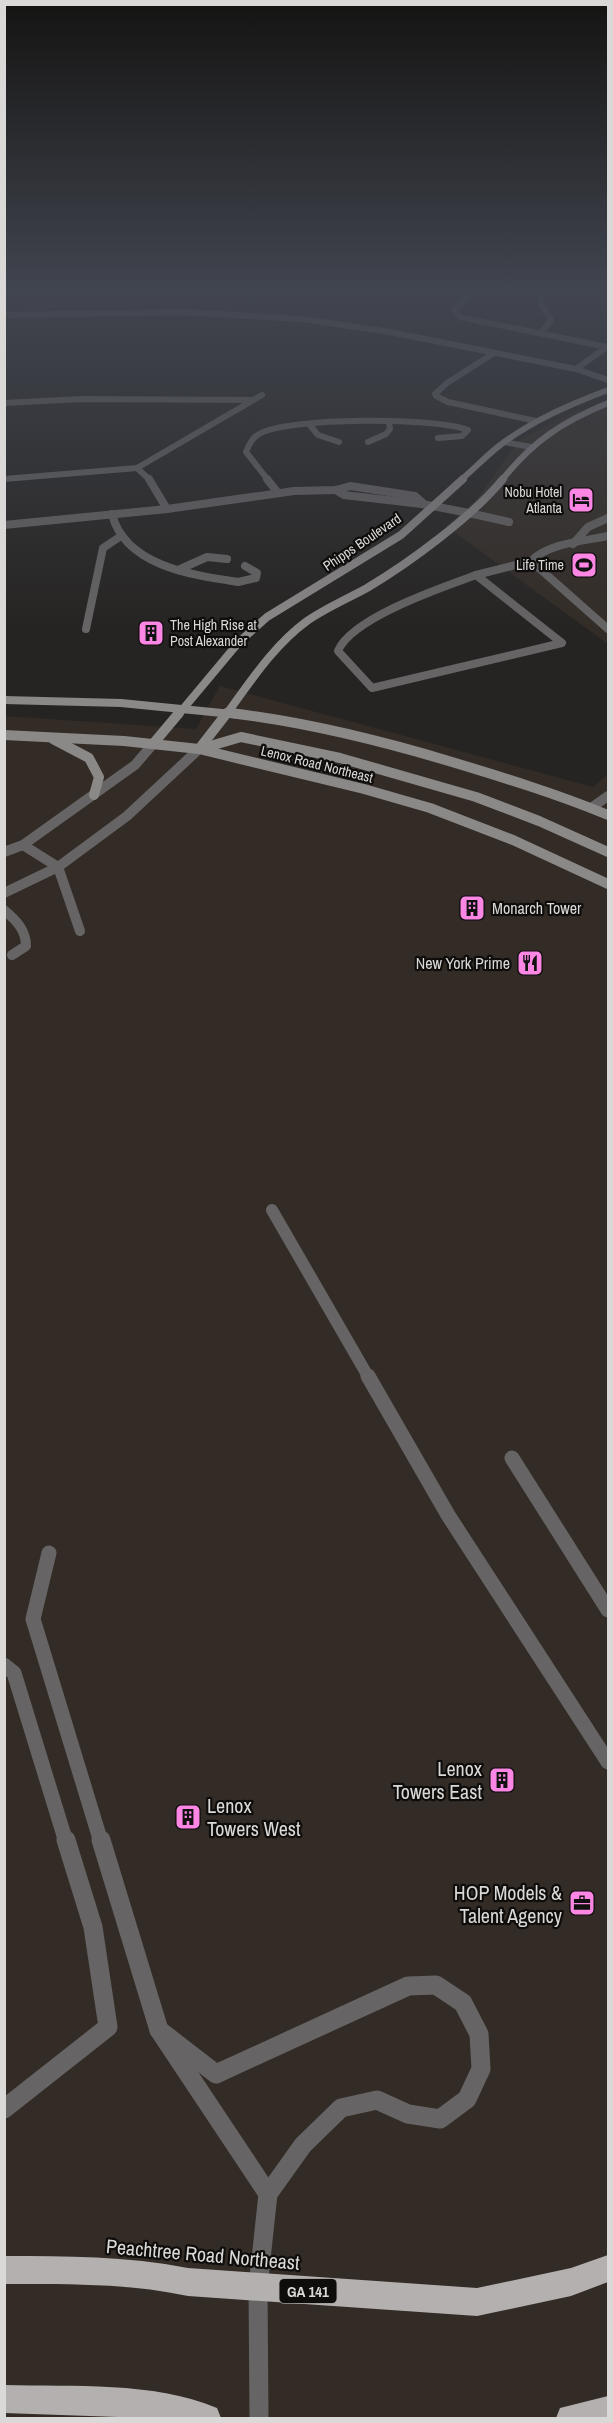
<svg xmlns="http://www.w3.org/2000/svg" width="613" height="2423" viewBox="0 0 613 2423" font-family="'Archivo Narrow',sans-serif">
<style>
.built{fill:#332c26}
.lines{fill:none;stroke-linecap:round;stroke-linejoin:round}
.service-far5{stroke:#666464;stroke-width:6}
.service-far4{stroke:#666464;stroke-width:8}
.service-far3{stroke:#666464;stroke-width:10}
.service-far2{stroke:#666464;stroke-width:12}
.service-far1{stroke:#666464;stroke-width:15}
.service{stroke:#666464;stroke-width:19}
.minor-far2{stroke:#666464;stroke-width:6}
.minor-far1{stroke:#666464;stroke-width:8}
.minor{stroke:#666464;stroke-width:10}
.secondary-far2{stroke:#8b8888;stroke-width:6}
.secondary-far1{stroke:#8b8888;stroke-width:8}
.secondary{stroke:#8b8888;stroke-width:10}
.trunk{fill:#b5b0b0;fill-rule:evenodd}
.labels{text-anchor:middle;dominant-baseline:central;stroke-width:4.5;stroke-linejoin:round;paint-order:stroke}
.far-poi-label{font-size:14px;fill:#dad9d8;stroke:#0e0d0c;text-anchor:end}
.far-street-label{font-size:14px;fill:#dad9d8;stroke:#0e0d0c}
.shield{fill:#0e0d0c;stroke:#9d9c9b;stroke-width:1.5}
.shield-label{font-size:15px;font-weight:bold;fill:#dad9d8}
.poi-label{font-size:16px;fill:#dad9d8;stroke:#0e0d0c;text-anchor:start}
.near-poi-label{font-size:20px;fill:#dad9d8;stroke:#0e0d0c;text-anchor:end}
.near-street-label{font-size:20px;fill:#dad9d8;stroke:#0e0d0c}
</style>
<rect width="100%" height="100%" fill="#262422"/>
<g class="built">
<path d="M608 403V644L446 526 476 500 519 440 572 413Z"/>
<path d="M220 686 593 787 608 774V2418H5V716L196 729Z"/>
</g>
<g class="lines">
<g class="service-far5">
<path d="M541 333 551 320 541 304 542 293"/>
<path d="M494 353 447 383 435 394 436 396 448 402 536 421"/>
<path d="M309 424 318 435 339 442"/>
<path d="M368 442 386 434 390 429 389 422"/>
<path d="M504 442 531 447"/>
<path d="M268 480 246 452C249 445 252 438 259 434 288 417 436 417 468 430L462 436 438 438"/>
</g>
<g class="service-far4">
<path d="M267 479 278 493"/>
<path d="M469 513 509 522"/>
<path d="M608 536C584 541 549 543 531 561L608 629"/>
<path d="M573 544 588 527 608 518"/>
<path d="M178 570 207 557 227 559"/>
<path d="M476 575 562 643 372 688 338 651C351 618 443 587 476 575Z"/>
<path d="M476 575 531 561"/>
<path d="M238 582 256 578 257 573 245 566"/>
</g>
<g class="service-far3">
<path d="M591 808 608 796"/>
<path d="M23 845 58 867 80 931"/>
<path d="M4 910C16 920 26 930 26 946L12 955"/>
</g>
<path class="service-far2" d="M272 1210 369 1378"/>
<g class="service-far1">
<path d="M368 1376 448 1515 608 1762"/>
<path d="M512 1458 608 1610"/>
<path d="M49 1553 33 1619 101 1842"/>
<path d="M4 1665 14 1673 66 1842"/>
</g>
<g class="service">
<path d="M101 1840 159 2030 268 2194"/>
<path d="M159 2030 216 2074 408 1986 436 1985 463 2003 479 2034 481 2069 467 2099 440 2119 408 2114 377 2100 341 2108 303 2145 268 2194 258 2287 259 2418"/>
<path d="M4 2109 108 2027 93 1927 66 1840"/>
</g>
<g class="minor-far2">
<path d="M472 293 454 310 460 317 607 347"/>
<path d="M4 315 184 312 302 319 390 332 576 369 608 380"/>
<path d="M576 369 608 346"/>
<path d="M4 403 81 399 252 400"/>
<path d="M137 468 150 480"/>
<path d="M4 479 137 468 262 395"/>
</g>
<g class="minor-far1">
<path d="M149 479 167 509"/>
<path d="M336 490 344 495 422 504 469 513"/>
<path d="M112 514C125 566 192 575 238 582"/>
<path d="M4 525 167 509 294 491 336 490 350 486 415 496 422 502"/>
<path d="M86 629 103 548 121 536"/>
</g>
<g class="minor">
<path d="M4 852 23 845 135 765 153 744"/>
<path d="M4 893 58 867 127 816 199 749"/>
</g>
<g class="secondary-far2">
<path d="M461 480C474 469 486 456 499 446 531 421 571 404 608 390"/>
<path d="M502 480C533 441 562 422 608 403"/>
</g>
<g class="secondary-far1">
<path d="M4 700 121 703 242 715"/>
<path d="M178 715 239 642 267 617 401 535 463 479"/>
<path d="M226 715C250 682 274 645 307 621 326 608 347 599 367 588 409 563 473 516 503 479"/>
</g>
<g class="secondary">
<path d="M230 713C306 722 379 740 452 762 505 778 557 794 608 815"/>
<path d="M4 735 124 741 199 749 364 789 430 808 513 840 608 884"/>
<path d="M53 739 89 758 99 777 94 795"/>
<path d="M153 744 179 713"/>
<path d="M199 749 227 713"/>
<path d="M200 749 241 737 340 758 476 797 539 821 608 852"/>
</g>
<g class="trunk">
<path d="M4 2256C66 2256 127 2256 188 2268L477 2288 571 2268 608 2255V2282L571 2296 477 2316 188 2296C127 2283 66 2284 4 2284Z"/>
<path d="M4 2385C74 2387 152 2381 217 2408L221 2418H146L4 2413Z"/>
<path d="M608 2396V2418H556L560 2408Z"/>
</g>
</g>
<linearGradient id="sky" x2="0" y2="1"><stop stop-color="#151413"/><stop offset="0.46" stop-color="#41454f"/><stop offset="1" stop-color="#41454f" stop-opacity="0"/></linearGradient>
<rect width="613" height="632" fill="url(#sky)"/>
<defs>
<g id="hotel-square" transform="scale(1.35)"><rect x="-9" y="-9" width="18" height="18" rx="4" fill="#fc86e3" stroke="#0e0d0c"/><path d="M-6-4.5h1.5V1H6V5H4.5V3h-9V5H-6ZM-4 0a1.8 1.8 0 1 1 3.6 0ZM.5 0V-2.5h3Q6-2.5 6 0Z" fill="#111"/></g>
<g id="stadium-square" transform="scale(1.35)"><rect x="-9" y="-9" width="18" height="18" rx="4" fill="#fc86e3" stroke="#0e0d0c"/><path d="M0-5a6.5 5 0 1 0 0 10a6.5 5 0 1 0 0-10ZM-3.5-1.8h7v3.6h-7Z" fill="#111"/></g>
<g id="building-square" transform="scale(1.35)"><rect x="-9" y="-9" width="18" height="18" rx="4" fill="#fc86e3" stroke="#0e0d0c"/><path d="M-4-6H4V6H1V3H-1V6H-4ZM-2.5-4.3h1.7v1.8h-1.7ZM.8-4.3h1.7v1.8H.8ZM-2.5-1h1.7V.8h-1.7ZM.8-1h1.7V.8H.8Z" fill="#111"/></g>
<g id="restaurant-square" transform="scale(1.35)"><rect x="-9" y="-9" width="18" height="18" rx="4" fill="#fc86e3" stroke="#0e0d0c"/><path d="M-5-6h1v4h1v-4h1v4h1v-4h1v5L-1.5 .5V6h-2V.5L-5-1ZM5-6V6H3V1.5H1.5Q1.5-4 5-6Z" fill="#111"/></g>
<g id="office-square" transform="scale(1.35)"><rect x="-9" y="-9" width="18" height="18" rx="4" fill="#fc86e3" stroke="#0e0d0c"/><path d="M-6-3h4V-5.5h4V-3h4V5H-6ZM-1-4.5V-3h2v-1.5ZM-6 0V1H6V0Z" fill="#111"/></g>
</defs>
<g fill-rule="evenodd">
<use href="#hotel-square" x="581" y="500"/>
<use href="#stadium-square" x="584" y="565"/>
<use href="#building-square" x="151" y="633"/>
<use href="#building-square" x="472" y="908"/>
<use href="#restaurant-square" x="530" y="963"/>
<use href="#building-square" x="502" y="1780"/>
<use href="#building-square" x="188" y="1817"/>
<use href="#office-square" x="582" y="1903"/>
</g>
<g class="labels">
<g class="far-poi-label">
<text x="562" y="492">Nobu Hotel<tspan x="562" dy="16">Atlanta</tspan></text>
<text x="564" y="565">Life Time</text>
<text x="170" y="625" text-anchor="start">The High Rise at<tspan x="170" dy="16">Post Alexander</tspan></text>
</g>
<g class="far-street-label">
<text transform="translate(362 542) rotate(-34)">Phipps Boulevard</text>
<text transform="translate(317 764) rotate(14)">Lenox Road Northeast</text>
</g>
<rect class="shield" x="279.5" y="2279" width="57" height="24" rx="4.5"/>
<g class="shield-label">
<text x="308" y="2291">GA 141</text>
</g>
<g class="poi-label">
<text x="492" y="908">Monarch Tower</text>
<text x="510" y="963" text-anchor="end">New York Prime</text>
</g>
<g class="near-poi-label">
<text x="482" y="1768">Lenox<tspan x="482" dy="23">Towers East</tspan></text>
<text x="207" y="1805" text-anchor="start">Lenox<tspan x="207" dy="23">Towers West</tspan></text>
<text x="562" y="1892">HOP Models &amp;<tspan x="562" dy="23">Talent Agency</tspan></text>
</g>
<g class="near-street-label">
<text transform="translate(203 2254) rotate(5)">Peachtree Road Northeast</text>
</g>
</g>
<rect width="613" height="2423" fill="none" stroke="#dad9d8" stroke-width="12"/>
</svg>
